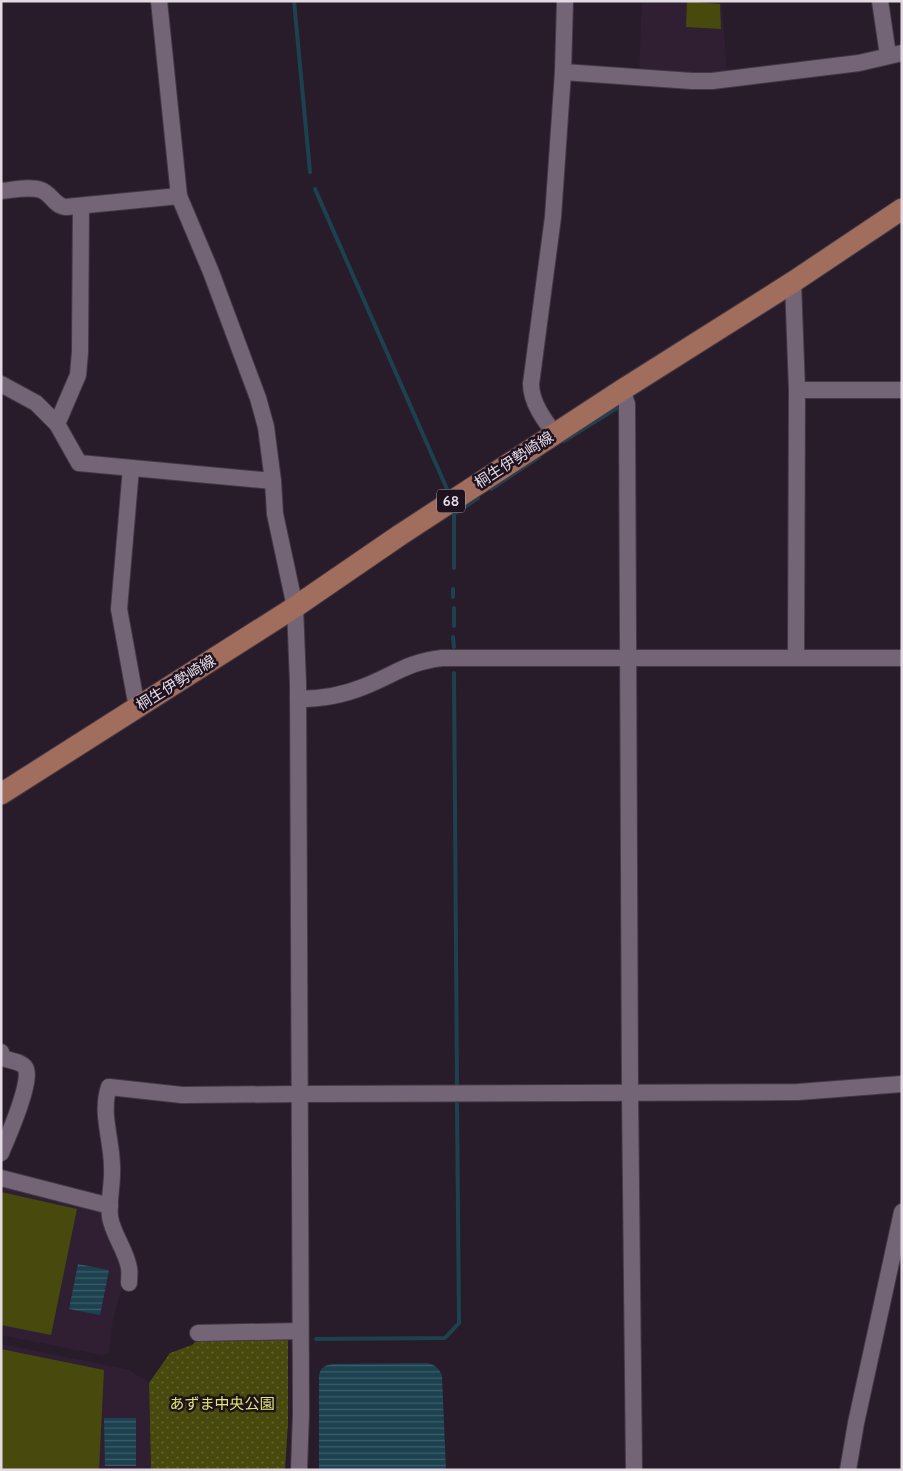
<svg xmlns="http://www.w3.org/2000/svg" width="903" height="1471" viewBox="0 0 903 1471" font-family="Cabin,'Noto Sans JP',sans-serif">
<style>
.built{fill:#301f33}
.park{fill:url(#park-dots)}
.garden{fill:#474a0c}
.water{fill:url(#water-rules)}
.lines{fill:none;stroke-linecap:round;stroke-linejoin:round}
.stream{stroke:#1c4250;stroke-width:4}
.minor-casing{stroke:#433944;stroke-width:18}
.major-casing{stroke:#433944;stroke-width:23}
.minor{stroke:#736576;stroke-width:16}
.major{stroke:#a16d5d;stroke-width:21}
.labels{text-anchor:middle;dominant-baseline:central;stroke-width:5;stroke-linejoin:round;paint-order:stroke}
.shield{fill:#1e1220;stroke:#a89ea9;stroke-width:1}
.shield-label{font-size:14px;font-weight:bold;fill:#e3dae4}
.street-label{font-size:15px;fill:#e3dae4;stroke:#1e1220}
.park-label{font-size:15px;fill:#e1e968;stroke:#1e1220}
</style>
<defs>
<pattern id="park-dots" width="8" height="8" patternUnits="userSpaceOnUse" patternTransform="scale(1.25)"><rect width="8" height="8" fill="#474a0c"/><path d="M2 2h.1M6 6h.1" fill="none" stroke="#61642f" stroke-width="1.8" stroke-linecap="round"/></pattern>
<pattern id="water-rules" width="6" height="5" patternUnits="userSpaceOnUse" patternTransform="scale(1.25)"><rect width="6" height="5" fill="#1c4250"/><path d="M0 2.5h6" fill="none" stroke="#3d5d69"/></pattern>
</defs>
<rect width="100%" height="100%" fill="#281c2a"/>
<g class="built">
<path d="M642 1 722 3 727 74 639 73Z"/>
<path d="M1 1184 98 1209 104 1217 121 1262 123 1283 113 1319 109 1353 102 1355 1 1335Z"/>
<path d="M1 1344 129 1370 149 1383 151 1470H1Z"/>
</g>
<path class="park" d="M286 1335 288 1341V1423L285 1470H151L149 1383 170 1353 192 1345 199 1338Z"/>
<g class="garden">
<path d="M687 1 720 4 721 29 686 27Z"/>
<path d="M1 1192 77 1209 51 1335 1 1325Z"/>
<path d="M1 1349 104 1370 99 1470H1Z"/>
</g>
<g class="water">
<path d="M78 1264 109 1270 100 1315 69 1309Z"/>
<path d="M426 1363C435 1364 439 1368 442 1376L446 1470H319V1375C321 1367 325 1365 333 1364Z"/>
<path d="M104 1418H136V1466H105Z"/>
</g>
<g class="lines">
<g class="stream">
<path d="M294 1 310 172"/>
<path d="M315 189 447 489"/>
<path d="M564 441 617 408"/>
<path d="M491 489 539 457"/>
<path d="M454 568V514L478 498"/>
<path d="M453 589V597"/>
<path d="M454 608V626"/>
<path d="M453 637 454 647"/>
<path d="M454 673 457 1084"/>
<path d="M316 1339 445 1338 459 1323 457 1104"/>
</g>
<g class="minor-casing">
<g id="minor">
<path d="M159 1 179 196 211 272 258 398 266 427 273 481 275 514 295 607 298 683 301 1413 299 1470"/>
<path d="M880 1 888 55"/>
<path d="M563 72 692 81H712L859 63 902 53"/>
<path d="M1 191C13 190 30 186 41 190 52 194 54 206 66 207L179 196"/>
<path d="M793 282 797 390 796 658"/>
<path d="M1 384 36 403 57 424 79 463 273 481"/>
<path d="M622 390 627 404 630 1093 634 1470"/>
<path d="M797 390H902"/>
<path d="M57 424 78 375 80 352 81 206"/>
<path d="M555 434C544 420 531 402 531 384L553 217 563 72 565 1"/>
<path d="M131 468 119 609 135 697 138 706"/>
<path d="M298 699C321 699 341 696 363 687 394 675 407 662 442 658H902"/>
<path d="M1 1052 3 1058C10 1061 20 1061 25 1067 34 1078 7 1139 1 1153"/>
<path d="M1 1178 110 1206"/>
<path d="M129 1283C129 1278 130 1273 129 1268 126 1250 113 1235 110 1217 108 1201 113 1184 112 1167 112 1140 100 1113 109 1087L182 1095 300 1094 798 1092 902 1084"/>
<path d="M198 1333 300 1331"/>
<path d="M848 1470 856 1423 902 1212"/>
</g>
</g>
<g class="major-casing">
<path id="major" d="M1 794 295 607 400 535 622 390 793 282 902 209"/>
</g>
<use href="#minor" class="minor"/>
<use href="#major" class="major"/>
</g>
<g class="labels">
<rect class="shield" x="437" y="489.5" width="28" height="23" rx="4"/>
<g class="shield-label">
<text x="451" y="501">68</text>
</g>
<g class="street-label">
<text transform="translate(514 460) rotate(-33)">桐生伊勢崎線</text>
<text transform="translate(176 683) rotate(-32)">桐生伊勢崎線</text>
</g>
<g class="park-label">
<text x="222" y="1404">あずま中央公園</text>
</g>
</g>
<rect width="903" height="1471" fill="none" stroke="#e3dae4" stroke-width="5"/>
</svg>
